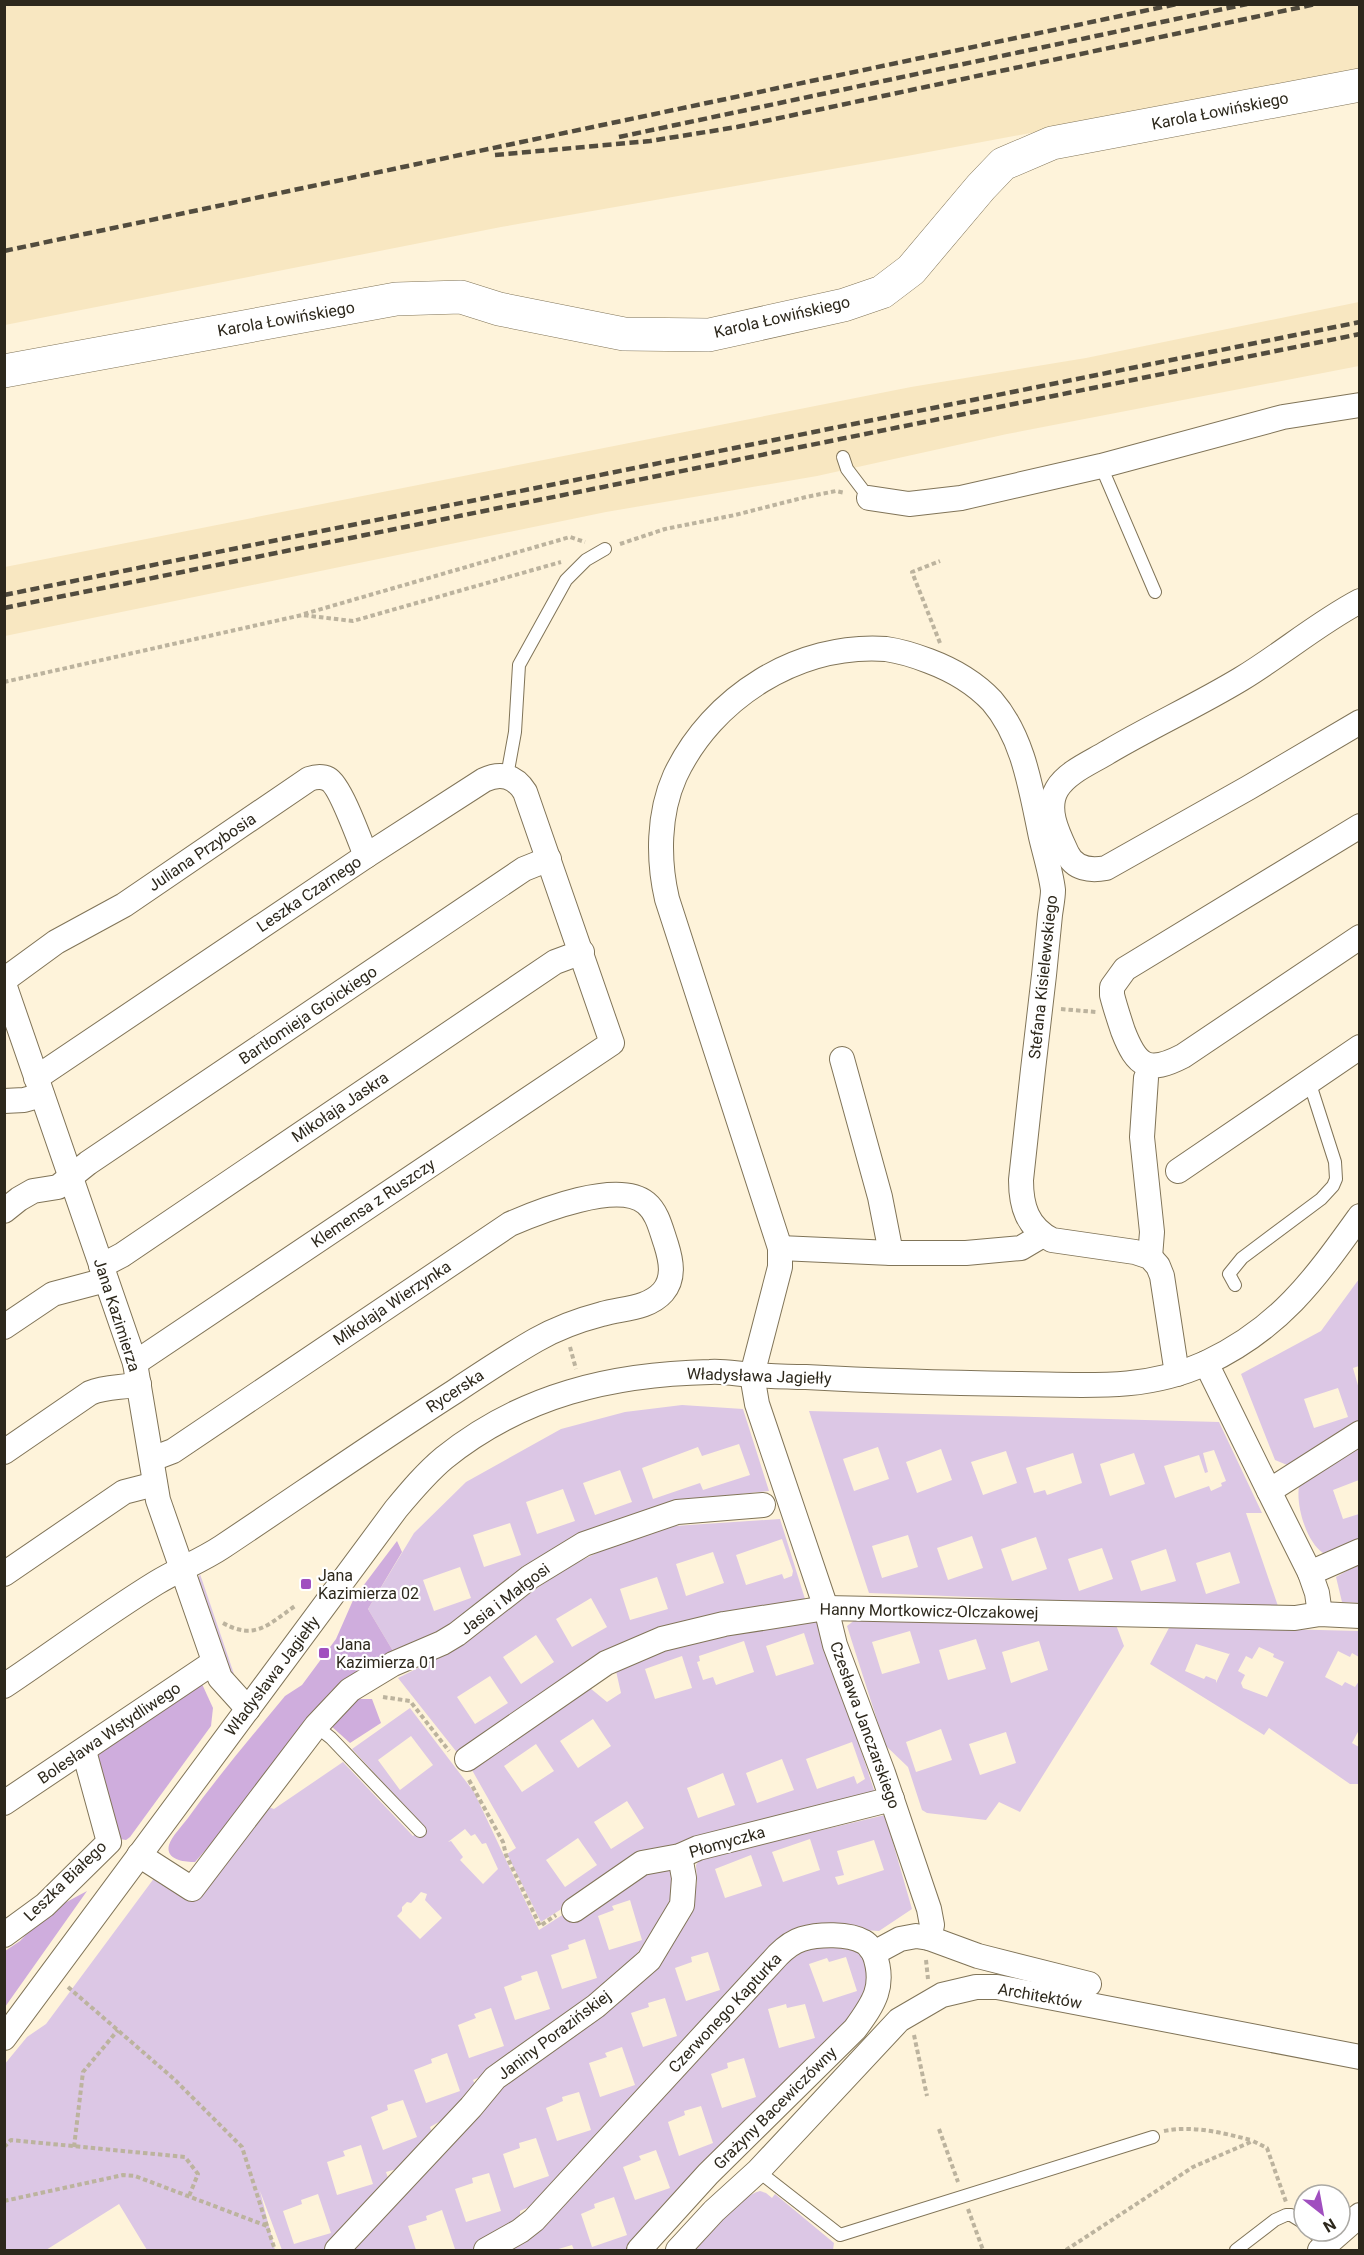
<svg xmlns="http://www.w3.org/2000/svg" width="1364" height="2255" viewBox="0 0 1364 2255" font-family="Roboto,sans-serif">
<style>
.built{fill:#f8e7c1}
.green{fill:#dcc7e5;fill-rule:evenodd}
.forest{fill:#cfaddd}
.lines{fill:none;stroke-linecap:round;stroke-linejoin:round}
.lane-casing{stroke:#807458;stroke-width:14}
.street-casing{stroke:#807458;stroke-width:26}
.secondary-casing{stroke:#807458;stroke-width:34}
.path{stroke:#bcb39e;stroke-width:4;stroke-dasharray:4.5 3;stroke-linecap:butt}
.lane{stroke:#fff;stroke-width:12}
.street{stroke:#fff;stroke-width:24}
.secondary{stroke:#fff;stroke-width:33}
.rail{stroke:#524c3e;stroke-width:4.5;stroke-dasharray:9 4.5;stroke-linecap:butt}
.poi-dot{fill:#a04fbf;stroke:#fff;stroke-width:2}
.labels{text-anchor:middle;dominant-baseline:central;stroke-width:4.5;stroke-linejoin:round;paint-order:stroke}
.street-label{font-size:16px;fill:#2d281c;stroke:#fff}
.poi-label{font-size:16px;fill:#2d281c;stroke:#fff;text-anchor:start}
</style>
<rect width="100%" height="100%" fill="#fef3da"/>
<g class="built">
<path d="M5 5H1359V72L907 156 501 227 5 325Z"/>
<path d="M1359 302V366L1007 434 817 476 606 512 5 636V567L911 387 1086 358Z"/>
</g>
<g class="green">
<path d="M1359 1279V1366L1353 1368 1359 1389V1424L1292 1467 1275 1460 1241 1374 1321 1331ZM1338 1388 1348 1417 1314 1428 1304 1399Z"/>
<path d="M682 1405 743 1409 769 1491 714 1497 654 1509 463 1622 393 1651 368 1609 414 1533 466 1482 561 1429 625 1412ZM739 1444 750 1475 703 1490 700 1483 653 1499 642 1468 698 1447 702 1456ZM620 1470 632 1502 595 1515 583 1483ZM563 1489 575 1521 537 1534 526 1502ZM510 1523 521 1555 484 1567 473 1535ZM460 1567 471 1598 434 1611 423 1580Z"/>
<path d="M809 1411 1219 1422 1262 1513H1246L1279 1609 869 1593ZM878 1447 889 1479 854 1491 843 1459ZM941 1449 952 1480 917 1493 906 1462ZM1214 1450 1226 1481 1221 1483 1222 1486 1211 1491 1209 1486 1175 1498 1164 1466 1199 1455 1205 1473 1208 1472 1203 1453ZM1006 1451 1017 1483 983 1495 971 1462ZM1073 1453 1082 1483 1047 1495 1045 1490 1034 1493 1026 1468ZM1134 1453 1145 1484 1110 1496 1100 1464ZM908 1535 918 1567 882 1578 872 1546ZM972 1536 983 1568 948 1580 937 1548ZM1036 1537 1047 1569 1012 1581 1001 1549ZM1102 1548 1113 1579 1079 1591 1068 1559ZM1166 1549 1176 1581 1141 1591 1131 1561ZM1230 1552 1240 1583 1206 1594 1196 1563Z"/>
<path d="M1359 1443V1480L1333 1490 1343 1519 1359 1514V1543L1334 1554 1323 1553C1306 1542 1294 1501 1300 1482Z"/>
<path d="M780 1519 805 1599 721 1612 459 1755 398 1678 450 1652 562 1570 617 1543 674 1526ZM782 1539 793 1571 792 1576 784 1579 782 1574 746 1585 736 1555ZM713 1552 724 1583 686 1596 676 1564ZM657 1577 668 1609 630 1620 620 1589ZM591 1598 607 1627 572 1647 556 1619ZM536 1635 554 1662 521 1684 503 1657ZM490 1676 508 1703 475 1724 457 1697Z"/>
<path d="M1359 1564V1603L1342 1602 1336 1577Z"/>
<path d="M200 1574 234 1674 229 1671 198 1580Z"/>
<path d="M860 1616 1116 1625 1124 1646 1020 1812 999 1802 986 1820 927 1813 922 1810 908 1767 885 1745 847 1626ZM910 1631 920 1663 882 1674 872 1642ZM976 1639 986 1669 948 1680 939 1650ZM1039 1641 1048 1670 1011 1683 1002 1652ZM941 1729 952 1760 916 1772 906 1742ZM1006 1732 1016 1763 980 1775 969 1744Z"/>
<path d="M818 1620 875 1793 665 1847 645 1856 541 1922 507 1854 516 1848 472 1770 590 1688 607 1702 621 1693 616 1671 684 1641ZM804 1633 814 1664 776 1676 766 1646ZM744 1641 754 1672 716 1685 713 1677 703 1680 697 1662 700 1661 699 1656ZM682 1656 692 1688 655 1699 645 1669ZM593 1719 611 1746 578 1768 560 1741ZM852 1742 865 1779 857 1784 854 1776 817 1789 806 1759ZM536 1744 554 1771 522 1792 504 1766ZM782 1759 794 1790 757 1803 746 1773ZM723 1773 735 1805 698 1818 687 1788ZM627 1801 644 1828 611 1849 594 1822ZM578 1838 597 1865 565 1887 546 1860Z"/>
<path d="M1170 1626 1359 1631V1657L1352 1653 1350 1657 1338 1651 1325 1677 1342 1686 1345 1682 1355 1687 1359 1681V1730L1352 1743 1359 1747V1784H1350L1269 1728 1264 1735 1150 1664ZM1196 1644 1229 1654 1230 1653 1216 1683V1680L1206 1676 1204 1679 1185 1671ZM1259 1647 1274 1654 1273 1657 1284 1662 1267 1697 1243 1688 1241 1683 1245 1675 1238 1671 1246 1656 1252 1659Z"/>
<path d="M410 1708 474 1792 539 1930 567 1912 653 1870 671 1868 675 1888 657 1930 622 1971 493 2071 473 2080 476 2087 451 2115 430 2127 433 2136 404 2167 386 2172 389 2181 327 2250H282L260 2191 275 2250H147L119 2204 46 2250H5L4 2065 27 2037 46 2024 155 1877 191 1898 263 1805 274 1809 343 1762 413 1836 425 1828 352 1749ZM411 1736 433 1765 400 1790 378 1760ZM465 1829 471 1836 475 1834 482 1844 486 1843 498 1869 483 1884 460 1860 463 1857 451 1841 448 1842ZM421 1892 427 1894 425 1900 442 1918 420 1939 397 1916 402 1911V1907L407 1902 411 1903ZM630 1900 642 1940 609 1950 598 1916 614 1910 612 1906ZM585 1939 597 1978 562 1989 551 1955 569 1949 568 1945ZM537 1971 550 2009 515 2020 504 1987 522 1980 521 1976ZM491 2008 504 2046 469 2058 458 2025 476 2018 474 2014ZM447 2053 460 2091 426 2103 414 2070 432 2063 431 2059ZM403 2100 417 2137 383 2150 371 2117 388 2110 387 2105ZM361 2145 373 2184 337 2195 327 2162 345 2156 343 2151ZM318 2194 331 2233 294 2244 283 2211 302 2204 301 2200Z"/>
<path d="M885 1815 912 1909 879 1931 818 1927 536 2204 520 2211V2220L473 2250H452L455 2249 442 2210 426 2216 427 2220 408 2226 416 2250H349L512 2075 692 1904 697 1882 696 1865 700 1859ZM810 1839 820 1870 783 1882 772 1852ZM874 1840 884 1870 838 1885 835 1877 844 1875 837 1851ZM751 1855 762 1886 725 1898 715 1869ZM708 1952 720 1990 686 2001 675 1968 692 1962 691 1957ZM665 1998 677 2036 643 2047 631 2013 649 2007 648 2003ZM622 2047 635 2085 600 2097 589 2063 607 2057 605 2053ZM579 2092 591 2130 557 2141 546 2108 563 2101 562 2097ZM536 2138 549 2176 514 2188 503 2154 520 2148 519 2143ZM489 2173 501 2211 466 2222 455 2189 473 2183 472 2178Z"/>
<path d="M819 1947H855L868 1963V1998L630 2250H574L572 2245 555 2250H505L779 1968 804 1951ZM846 1957 857 1991 823 2002 809 1964 827 1958 829 1962ZM786 2004 787 2008 805 2004 815 2038 779 2048 768 2009ZM744 2058 756 2097 722 2108 711 2074 728 2068 727 2063ZM701 2106 713 2143 679 2156 668 2122 685 2115 684 2111ZM656 2150 670 2188 635 2200 623 2167 641 2160 639 2156ZM614 2197 627 2235 592 2247 581 2214 595 2208 594 2204Z"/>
<path d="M760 2191 766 2193 772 2198 775 2194 834 2243 833 2250H694C708 2235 740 2196 760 2191Z"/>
</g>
<g class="forest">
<path d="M397 1541 402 1552 368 1609 393 1651 231 1821 195 1862C185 1862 165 1860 169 1845 172 1836 182 1826 188 1818 218 1776 252 1736 285 1696L302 1685 336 1639 354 1598Z"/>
<path d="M202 1684 213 1708 211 1726 130 1837 126 1840 120 1839 96 1753Z"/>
<path d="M353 1699H372L381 1723 350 1743 330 1725Z"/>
<path d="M87 1891 5 2007V1951L20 1941 48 1912Z"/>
</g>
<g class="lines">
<g class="lane-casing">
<g id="lane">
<path d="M843 457 847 469 869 498"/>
<path d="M1101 466 1155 592"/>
<path d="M507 776 515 732 519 665 566 580 586 560 605 549"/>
<path d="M1235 1285 1229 1274 1242 1258 1321 1199 1333 1186 1336 1179 1335 1162 1309 1081"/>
<path d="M316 1726 331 1738 420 1831"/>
<path d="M758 2171 840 2235 1153 2137"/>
<path d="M1312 2231 1326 2245"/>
<path d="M1236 2250 1275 2220 1286 2215H1291L1304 2223"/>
</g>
</g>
<g class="street-casing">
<g id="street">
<path d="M869 498 909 504 961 498 1101 466 1283 417 1360 405"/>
<path d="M1360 601C1318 623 1281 655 1241 679 1198 705 1152 726 1108 752 1092 762 1067 772 1057 789 1045 809 1058 834 1067 853 1074 869 1090 871 1106 868L1248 788 1360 722"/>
<path d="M1360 826 1125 969 1112 987V995C1115 1007 1119 1019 1123 1031 1137 1067 1148 1074 1183 1056L1360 937"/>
<path d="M4 980 56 942 124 905 309 779C315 777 322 776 328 779 340 785 360 841 366 856"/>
<path d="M4 984 135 1363 158 1500 220 1678 248 1709"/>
<path d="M842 1059 880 1197 891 1253"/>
<path d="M36 1078 366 856 484 780C501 772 515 776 525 792L612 1043 135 1363"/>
<path d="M1146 1078 1142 1137 1152 1232 1150 1257"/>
<path d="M4 1101 24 1100 42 1095"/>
<path d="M1178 1171 1360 1047"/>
<path d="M4 1211 19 1199 33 1191 58 1187 88 1163 524 869 549 859"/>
<path d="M780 1248 891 1253H966L1021 1248 1043 1235"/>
<path d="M101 1266 122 1255 555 962 582 952"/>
<path d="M4 1327 53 1294 106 1280"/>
<path d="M1206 1363 1269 1491 1360 1433"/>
<path d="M4 1452 90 1393C106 1386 123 1388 139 1384"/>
<path d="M1269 1491 1310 1573 1360 1551"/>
<path d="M1310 1573 1317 1593 1320 1614"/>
<path d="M4 1574 124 1492 155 1484"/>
<path d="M4 1686C55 1652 104 1615 156 1583 177 1570 201 1561 222 1547 300 1495 376 1442 454 1392 481 1374 508 1356 536 1340 557 1328 579 1320 602 1314 622 1308 648 1309 663 1292 675 1278 671 1260 666 1244 661 1230 658 1213 646 1203 618 1180 540 1211 510 1224L173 1451 152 1459"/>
<path d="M467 1759 606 1663 662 1639 724 1624 826 1608 1295 1618 1320 1614 1360 1616"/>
<path d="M4 1803 214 1662"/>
<path d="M139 1855 192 1889 316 1726 350 1690 393 1664 442 1643 457 1634 530 1577 584 1544 677 1512 763 1505"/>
<path d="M574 1910 642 1863 680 1856 698 1848 892 1799"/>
<path d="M4 1935 45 1905 109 1842 84 1751"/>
<path d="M929 1938 932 1925 929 1909 883 1773 835 1645 826 1608 757 1404 752 1375 780 1267V1248L667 899C658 860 658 814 675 776 712 697 798 643 886 649 900 651 916 656 929 661 953 670 975 683 992 701 1024 738 1031 790 1041 837 1045 854 1051 873 1053 890 1053 898 1051 907 1050 915 1048 935 1046 955 1044 975 1036 1043 1028 1112 1021 1180 1021 1206 1027 1227 1052 1240L1135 1252 1150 1257 1158 1266 1162 1276 1177 1374"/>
<path d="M4 2038 396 1509C411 1491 426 1473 444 1458 522 1395 612 1374 710 1372 724 1371 738 1374 753 1375 771 1376 788 1377 806 1377 878 1381 950 1383 1021 1384 1087 1385 1145 1391 1206 1363 1280 1328 1314 1280 1360 1216"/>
<path d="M337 2250 471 2107 495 2078 596 2006 649 1960 682 1905 684 1878 680 1856"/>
<path d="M486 2250 520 2231 534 2220 778 1955C785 1948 792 1942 802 1939 818 1934 849 1933 864 1942 868 1944 871 1949 874 1953L900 1939 916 1936 929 1938 978 1956 1089 1984"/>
<path d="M639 2250 708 2174 855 2029C874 2003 886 1986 874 1953"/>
<path d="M678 2250 714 2211 758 2171 899 2020 942 1995 976 1987H997L1360 2057"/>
<path d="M1320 2250 1360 2215"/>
</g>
</g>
<g class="secondary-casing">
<path id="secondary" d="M4 371 396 299 461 297 499 309 624 334 709 335 844 305 882 292 911 270 981 187 1003 164 1052 143 1360 85"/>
</g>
<g class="path">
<path d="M620 544 665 529 735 515 806 497 836 491 845 493"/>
<path d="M304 614 570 537 585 542"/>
<path d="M940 643 912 572 940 561"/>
<path d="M4 682 302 615 353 621 561 562"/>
<path d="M1061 1009 1096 1012"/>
<path d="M570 1347 576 1369"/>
<path d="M223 1623C255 1641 269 1624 295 1606"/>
<path d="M383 1697 410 1701 449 1751"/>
<path d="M469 1780 503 1842 506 1855 540 1926 556 1915"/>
<path d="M926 1960 928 1979"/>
<path d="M68 1987 174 2079 242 2147 267 2226"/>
<path d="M914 2035 927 2096"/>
<path d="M939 2129 958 2182"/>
<path d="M1164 2131C1193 2125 1223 2133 1251 2140"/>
<path d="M4 2147 11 2140 185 2157 198 2174 189 2196"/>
<path d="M74 2147 83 2072 118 2030"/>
<path d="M4 2201 123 2175 135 2176 267 2226 275 2250"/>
<path d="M968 2209 983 2250"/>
<path d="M1066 2250 1193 2167 1253 2141 1267 2148 1286 2202"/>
</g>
<use href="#lane" class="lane"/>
<use href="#street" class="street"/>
<use href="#secondary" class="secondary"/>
<g class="rail">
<path d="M619 137 1247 4"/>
<path d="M495 155 650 141 737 127 1316 4"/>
<path d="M4 251 1177 4"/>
<path d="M4 595 1360 322"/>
<path d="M4 608 1360 334"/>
</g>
</g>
<g class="poi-dot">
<rect x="300" y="1578" width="12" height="12" rx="3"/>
<rect x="318" y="1647" width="12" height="12" rx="3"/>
</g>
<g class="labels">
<g class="street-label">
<text transform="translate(1220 111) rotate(-11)">Karola Łowińskiego</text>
<text transform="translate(782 317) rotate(-13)">Karola Łowińskiego</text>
<text transform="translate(286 319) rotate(-10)">Karola Łowińskiego</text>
<text transform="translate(202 852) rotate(-34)">Juliana Przybosia</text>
<text transform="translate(309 894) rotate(-34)">Leszka Czarnego</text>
<text transform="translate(1043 977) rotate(-84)">Stefana Kisielewskiego</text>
<text transform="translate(308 1015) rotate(-34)">Bartłomieja Groickiego</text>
<text transform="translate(340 1107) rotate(-34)">Mikołaja Jaskra</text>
<text transform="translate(373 1203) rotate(-34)">Klemensa z Ruszczy</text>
<text transform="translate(392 1303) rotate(-34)">Mikołaja Wierzynka</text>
<text transform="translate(117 1315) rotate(72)">Jana Kazimierza</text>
<text transform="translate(759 1376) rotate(2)">Władysława Jagiełły</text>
<text transform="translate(455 1391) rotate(-33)">Rycerska</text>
<text transform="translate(505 1599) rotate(-37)">Jasia i Małgosi</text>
<text transform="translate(929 1611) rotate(1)">Hanny Mortkowicz-Olczakowej</text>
<text transform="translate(272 1676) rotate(-53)">Władysława Jagiełły</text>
<text transform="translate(865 1725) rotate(70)">Czesława Janczarskiego</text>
<text transform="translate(109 1733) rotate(-34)">Bolesława Wstydliwego</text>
<text transform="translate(727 1842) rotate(-16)">Płomyczka</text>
<text transform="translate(65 1881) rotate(-44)">Leszka Białego</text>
<text transform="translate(1040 1996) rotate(10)">Architektów</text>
<text transform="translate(725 2013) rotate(-47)">Czerwonego Kapturka</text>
<text transform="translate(554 2035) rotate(-37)">Janiny Porazińskiej</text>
<text transform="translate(775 2108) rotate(-45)">Grażyny Bacewiczówny</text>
</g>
<g class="poi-label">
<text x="318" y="1575">Jana<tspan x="318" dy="18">Kazimierza 02</tspan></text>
<text x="336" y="1644">Jana<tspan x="336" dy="18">Kazimierza 01</tspan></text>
</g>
</g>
<rect width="1364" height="2255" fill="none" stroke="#2d281c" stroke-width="12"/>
<g transform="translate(1322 2213) rotate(149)"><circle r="28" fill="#ffffff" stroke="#aba9a4" stroke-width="1.5"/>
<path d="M0-4.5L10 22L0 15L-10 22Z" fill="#a04fbf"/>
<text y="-9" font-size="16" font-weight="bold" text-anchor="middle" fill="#2d281c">N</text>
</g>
</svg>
